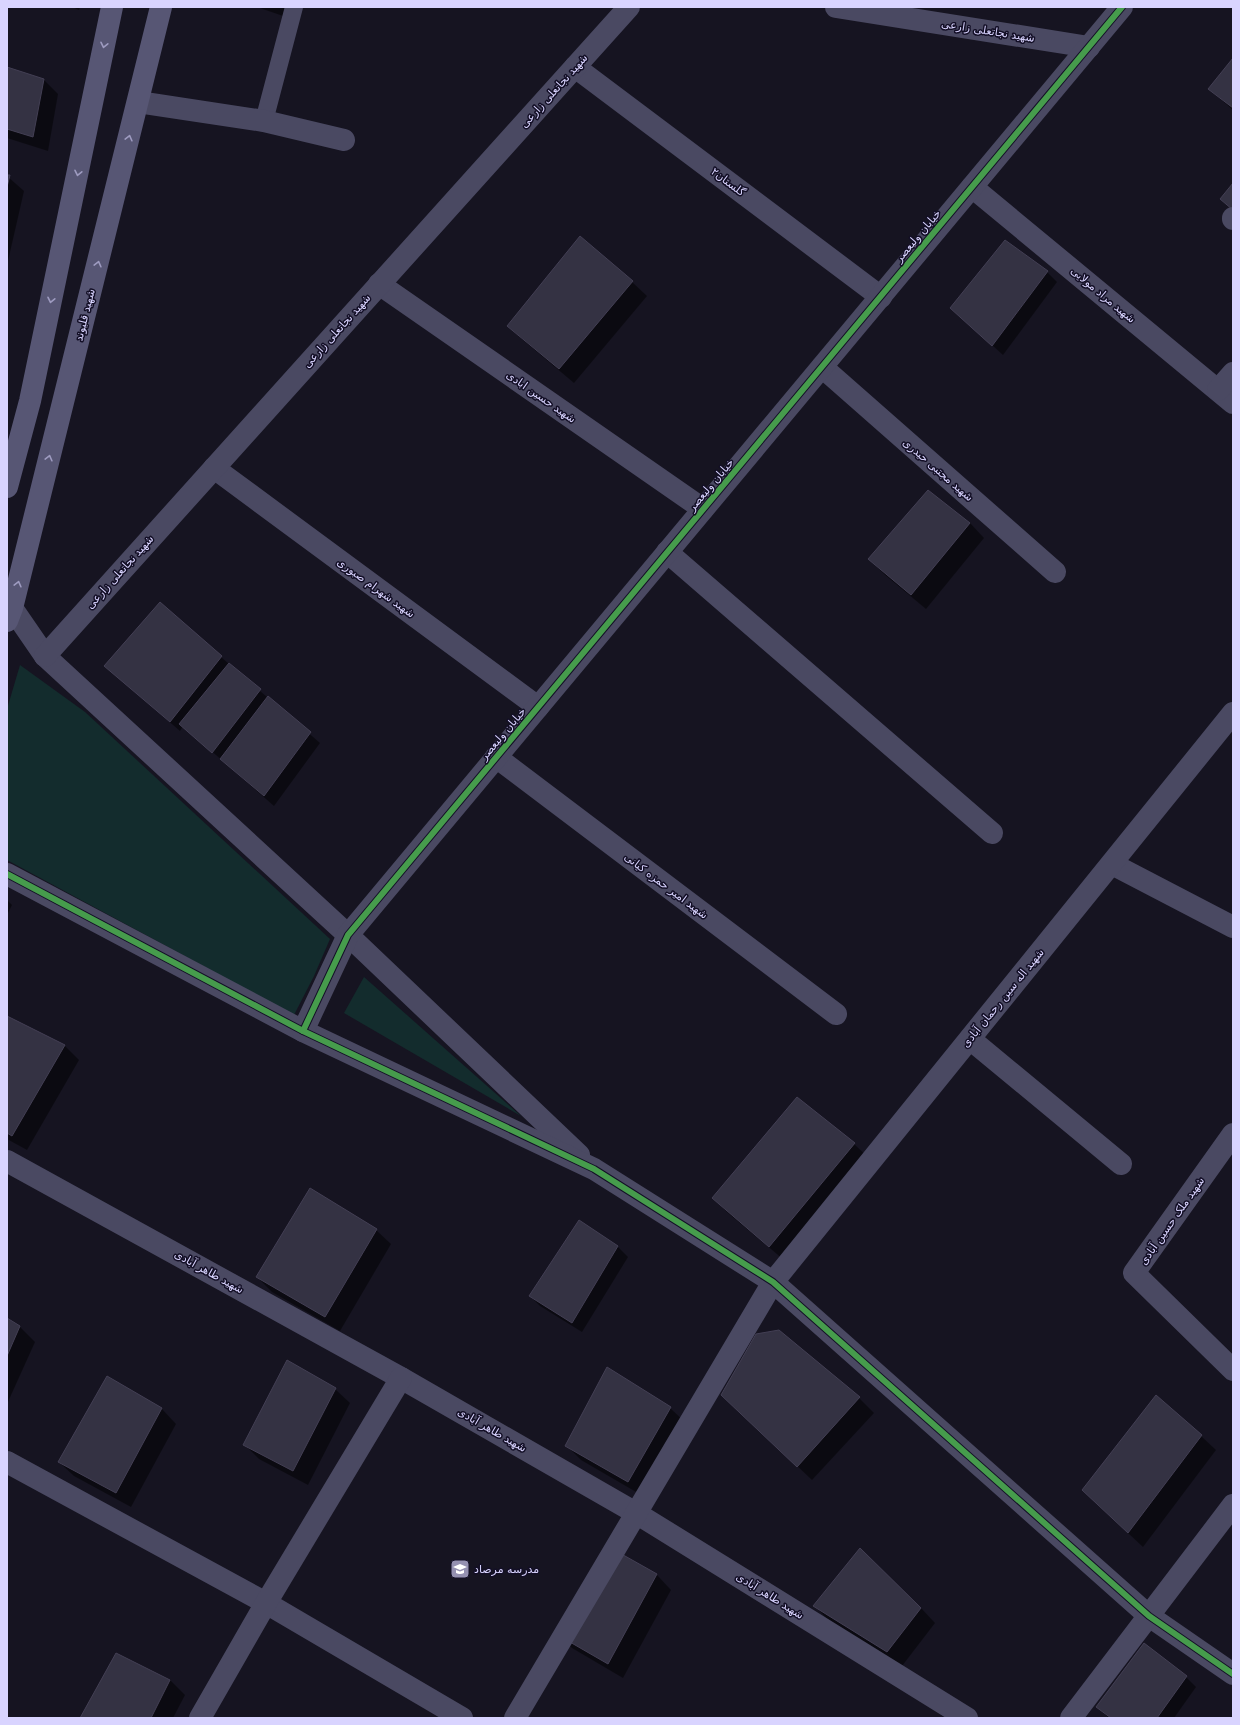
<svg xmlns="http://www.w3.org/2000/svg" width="1240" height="1725" viewBox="0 0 1240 1725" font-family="'DejaVu Sans','Noto Naskh Arabic',sans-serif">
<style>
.green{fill:#132c2d}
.shadow{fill:#0007}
.building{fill:#343243;stroke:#433f54}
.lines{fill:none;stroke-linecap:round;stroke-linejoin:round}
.lane{stroke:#4a4962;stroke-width:18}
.street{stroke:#4a4962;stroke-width:22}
.secondary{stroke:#575674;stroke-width:22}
.cycleway-casing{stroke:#130f26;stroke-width:8}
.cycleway{stroke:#469c4c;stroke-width:6}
.oneway{stroke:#9e9bc0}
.labels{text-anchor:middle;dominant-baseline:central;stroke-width:3;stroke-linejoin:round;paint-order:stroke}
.street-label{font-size:11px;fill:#d9d4ff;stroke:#130f26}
.poi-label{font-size:11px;fill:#d9d4ff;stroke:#130f26;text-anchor:start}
</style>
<rect width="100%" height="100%" fill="#161421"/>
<g class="green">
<path d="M20 665 85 712 330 939 314 976 294 1015 7 860V709Z"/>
<path d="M364 977 521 1116 344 1013Z"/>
</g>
<g class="shadow">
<path d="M72 7H80L79 10Z"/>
<path d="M257 7H285L283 16Z"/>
<path d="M1233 60V110L1209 89Z"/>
<path d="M7 68 44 80 58 94 48 151 7 138Z"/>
<path d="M7 176 24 191 8 261 7 260Z"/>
<path d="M1047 272 1057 282 1003 355 961 317Z"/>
<path d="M632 282 647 296 574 383 523 340 508 326Z"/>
<path d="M928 491 970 523 984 538 926 609 884 574 869 559Z"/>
<path d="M221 657 320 743 274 806 183 726 180 731 105 666Z"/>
<path d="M7 900 12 905 7 915Z"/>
<path d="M7 1017 65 1046 79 1060 27 1150 7 1139Z"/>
<path d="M854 1144 869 1158 784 1260 728 1213 713 1198Z"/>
<path d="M580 1222 618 1247 628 1257 582 1332 540 1306 530 1296Z"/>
<path d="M376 1230 391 1244 340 1331 272 1292 257 1277Z"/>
<path d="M7 1320 20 1327 35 1342 7 1404Z"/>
<path d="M778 1331 859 1398 874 1413 812 1480 737 1409Z"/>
<path d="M108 1378 162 1409 176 1424 131 1507 74 1476 59 1462Z"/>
<path d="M335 1389 350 1403 308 1485 259 1459 244 1444Z"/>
<path d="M670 1408 685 1422 643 1496 581 1460 566 1445Z"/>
<path d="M1201 1436 1216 1450 1143 1547 1098 1505Z"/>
<path d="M609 1548 657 1575 671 1590 623 1678 572 1648 557 1633Z"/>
<path d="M815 1606 921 1608 935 1623 902 1666 829 1621Z"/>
<path d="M1186 1677 1196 1687 1174 1718H1109L1098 1707Z"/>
<path d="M170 1680 185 1695 173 1718H81Z"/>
</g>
<g class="building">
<path d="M1233 58V108L1208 89Z"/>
<path d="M7 67 44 79 33 137 7 129Z"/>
<path d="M7 175H10L7 187Z"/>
<path d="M1233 183V210L1220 199Z"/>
<path d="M580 236 633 281 559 369 507 326Z"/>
<path d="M1005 240 1048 271 992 346 950 308Z"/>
<path d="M928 490 970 523 911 595 868 559Z"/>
<path d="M160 602 222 656 170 722 104 666Z"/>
<path d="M229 663 261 689 212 753 179 724Z"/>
<path d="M268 696 311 732 264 796 220 759Z"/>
<path d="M7 1016 65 1045 12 1136 7 1133Z"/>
<path d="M797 1097 855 1143 769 1247 712 1198Z"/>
<path d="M310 1188 377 1229 325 1317 256 1277Z"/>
<path d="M579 1220 618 1246 572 1323 529 1296Z"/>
<path d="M7 1318 20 1326 7 1356Z"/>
<path d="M779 1330 860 1397 797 1467 721 1395 756 1334Z"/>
<path d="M287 1360 336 1388 293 1471 243 1445Z"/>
<path d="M607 1367 671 1407 628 1482 565 1446Z"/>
<path d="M107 1376 162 1408 116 1493 58 1462Z"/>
<path d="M1156 1395 1202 1435 1128 1533 1082 1490Z"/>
<path d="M609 1547 657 1574 608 1664 556 1634Z"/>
<path d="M860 1548 921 1608 887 1652 813 1606Z"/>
<path d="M1144 1643 1187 1676 1157 1718H1111L1096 1707Z"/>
<path d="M116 1653 170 1680 151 1718H80Z"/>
</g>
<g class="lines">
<path class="lane" d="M264 121 294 7"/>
<g class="street">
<path d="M836 7 1089 47"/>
<path d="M575 67 881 297"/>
<path d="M138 102 264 121 344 140"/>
<path d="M972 187 1233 403"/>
<path d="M1233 218V219"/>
<path d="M379 284 703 509"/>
<path d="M822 367 1055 572"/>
<path d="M1218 390 1233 373"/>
<path d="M214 468 538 707"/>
<path d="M667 552 992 833"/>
<path d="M7 603 12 608 45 656 348 935 579 1155"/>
<path d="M45 656 629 7"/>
<path d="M496 757 836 1014"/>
<path d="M1112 864 1233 927"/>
<path d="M7 874 303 1031 594 1169 773 1282 1149 1616 1233 1674"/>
<path d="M303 1031 348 935 1122 7"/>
<path d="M970 1039 1121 1164"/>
<path d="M1233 1134 1134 1273 1233 1370"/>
<path d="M7 1161 401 1378 636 1513 967 1718"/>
<path d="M7 1462 266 1603 462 1718"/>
<path d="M200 1718 266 1603 401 1378"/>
<path d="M515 1718 773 1282 1233 713"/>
<path d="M1071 1718 1233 1505"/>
</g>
<g class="secondary">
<path d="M7 487 30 401 112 7"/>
<path d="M7 621 12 608 161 7"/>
</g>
<g class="cycleway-casing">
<g id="cycleway">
<path d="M7 874 303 1031 594 1169 773 1282 1149 1616 1233 1674"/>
<path d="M303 1031 348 935 1122 7"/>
</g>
</g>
<use href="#cycleway" class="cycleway"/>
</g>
<defs><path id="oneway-chevron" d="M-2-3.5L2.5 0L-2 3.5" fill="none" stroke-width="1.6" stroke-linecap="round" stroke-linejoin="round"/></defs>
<g class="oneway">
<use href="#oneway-chevron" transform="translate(104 45) rotate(102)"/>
<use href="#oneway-chevron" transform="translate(129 138) rotate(-76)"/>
<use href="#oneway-chevron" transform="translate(78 173) rotate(102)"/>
<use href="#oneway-chevron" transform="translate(98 264) rotate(-76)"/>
<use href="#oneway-chevron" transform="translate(51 300) rotate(102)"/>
<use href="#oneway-chevron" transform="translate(49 458) rotate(-76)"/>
<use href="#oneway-chevron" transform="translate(18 584) rotate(-76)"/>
</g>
<defs>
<g id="school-square" transform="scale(1)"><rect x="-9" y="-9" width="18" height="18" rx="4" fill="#9591b1" stroke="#130f26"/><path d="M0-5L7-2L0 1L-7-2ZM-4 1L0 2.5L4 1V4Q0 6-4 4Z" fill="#fff"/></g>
</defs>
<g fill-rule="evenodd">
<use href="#school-square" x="460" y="1569"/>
</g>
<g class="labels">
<g class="street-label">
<text transform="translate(988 31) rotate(9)">شهید نجاتعلی زارعی</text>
<text transform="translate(554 91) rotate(-48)">شهید نجاتعلی زارعی</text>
<text transform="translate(728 182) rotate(37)">گلستان۲</text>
<text transform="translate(918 236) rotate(-50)">خیابان ولیعصر</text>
<text transform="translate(1103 295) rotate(40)">شهید مراد مولایی</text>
<text transform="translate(85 315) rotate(-76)">شهید قلیوند</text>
<text transform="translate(337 331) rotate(-48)">شهید نجاتعلی زارعی</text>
<text transform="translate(541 397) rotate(35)">شهید حسین ابادی</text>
<text transform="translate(938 470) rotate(41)">شهید مجتبی حیدری</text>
<text transform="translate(711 485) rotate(-50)">خیابان ولیعصر</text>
<text transform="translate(120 572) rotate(-48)">شهید نجاتعلی زارعی</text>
<text transform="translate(376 588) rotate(36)">شهید شهرام صبوری</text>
<text transform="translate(503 734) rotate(-50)">خیابان ولیعصر</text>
<text transform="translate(666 886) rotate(37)">شهید امیر حمزه کیانی</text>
<text transform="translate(1003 998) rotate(-51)">شهید اله سین رحمان آبادی</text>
<text transform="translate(1172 1221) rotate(-55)">شهید ملک حسین آبادی</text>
<text transform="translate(209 1272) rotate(29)">شهید طاهر آبادی</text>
<text transform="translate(492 1430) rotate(30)">شهید طاهر آبادی</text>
<text transform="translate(770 1596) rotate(32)">شهید طاهر آبادی</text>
</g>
<g class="poi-label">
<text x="474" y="1569">مدرسه مرصاد</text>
</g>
</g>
<rect width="1240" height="1725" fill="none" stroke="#d9d4ff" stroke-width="16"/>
</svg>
